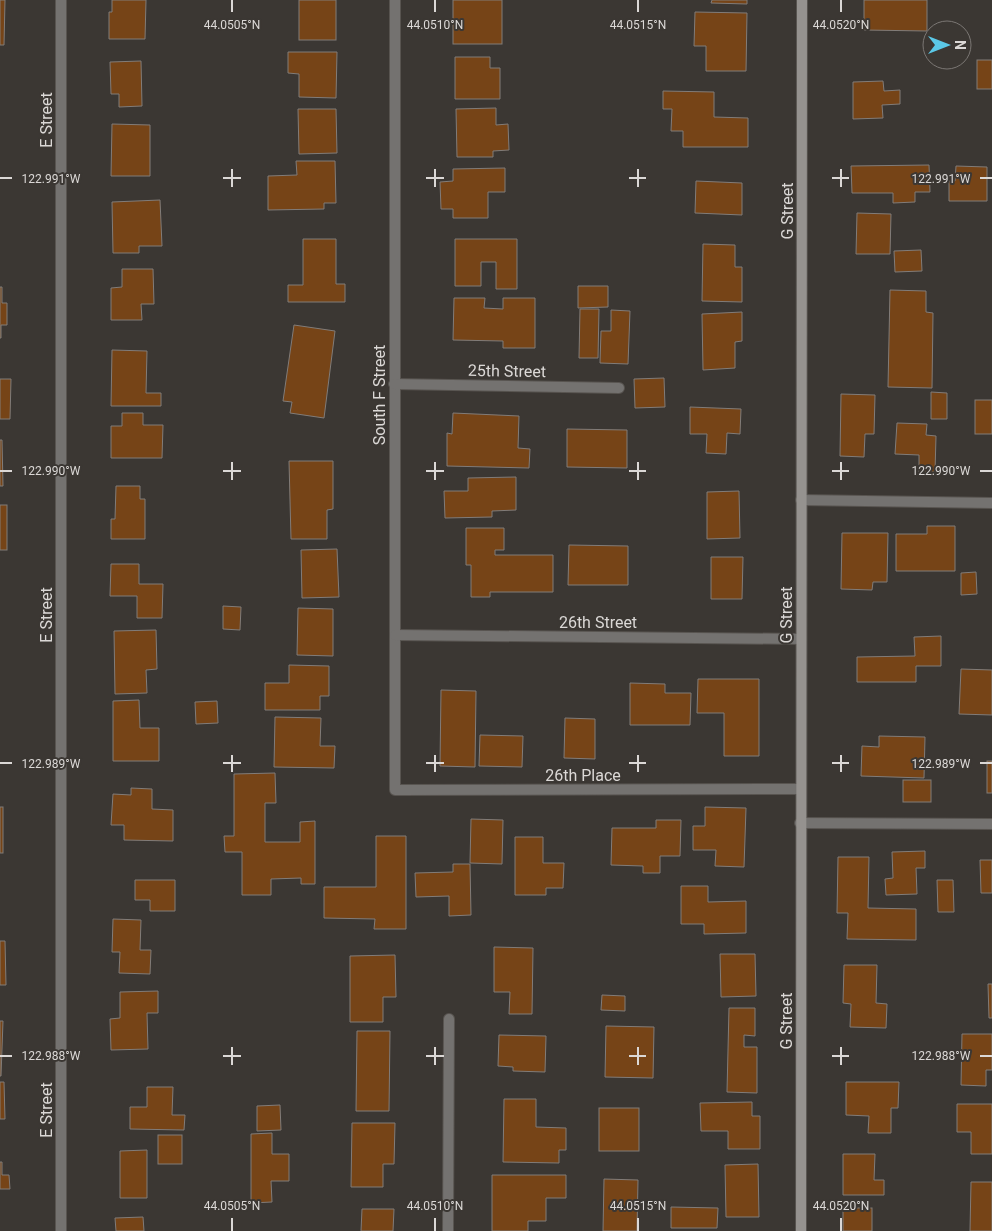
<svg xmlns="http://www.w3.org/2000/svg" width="992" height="1231" viewBox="0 0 992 1231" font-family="Roboto,sans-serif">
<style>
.building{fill:#764417;stroke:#817c79}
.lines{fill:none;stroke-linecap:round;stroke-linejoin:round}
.street-casing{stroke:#585450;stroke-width:12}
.secondary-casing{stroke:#585450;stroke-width:12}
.street{stroke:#747270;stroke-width:10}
.secondary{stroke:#95928f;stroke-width:10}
.ticks{fill:none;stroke:#dbd8d6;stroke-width:2}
.labels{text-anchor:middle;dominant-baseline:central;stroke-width:4;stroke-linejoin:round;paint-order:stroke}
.street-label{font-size:16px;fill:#dbd8d6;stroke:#3b3733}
.ticks-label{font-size:12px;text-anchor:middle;fill:#dbd8d6;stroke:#3b3733;stroke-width:4;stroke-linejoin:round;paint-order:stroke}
</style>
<rect width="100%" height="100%" fill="#3b3733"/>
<g class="building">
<path d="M0 0H5L4 45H0Z"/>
<path d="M112 0H146L145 39H109V12H112Z"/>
<rect x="299" y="0" width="37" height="40"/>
<rect x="453" y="0" width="49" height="44"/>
<path d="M712 0H747V4L711 3Z"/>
<path d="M864 0H927V31L864 30Z"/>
<path d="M695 12 747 13 746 71H706V46H694Z"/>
<path d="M288 52H337L336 98 299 97V74L288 73Z"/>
<path d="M455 57H490V68H500V99H455Z"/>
<rect x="977" y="60" width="15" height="29"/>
<path d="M141 61 142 106 119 107V94H111L110 62Z"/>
<path d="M883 81 884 91 900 90V104L882 105 883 118 853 119V82Z"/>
<path d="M663 91 714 92V117L748 118V147H683V131H671L672 109H663Z"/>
<path d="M496 108V125L508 124 509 150 493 151V157H457L456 109Z"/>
<path d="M298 109H336L337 153 299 154Z"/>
<path d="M112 124 150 125V176H111Z"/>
<path d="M296 161H335L336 203H324V209L268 210V176L297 175Z"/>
<path d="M929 165 930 192H915V202L893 203V193H852L851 166Z"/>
<path d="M956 166 987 167V201H949V181H955Z"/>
<path d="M505 168V192H488V218H453V209H441L440 182 453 181V169Z"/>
<path d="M696 181 742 183V215L695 213Z"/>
<path d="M160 200 162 246H139V253H113L112 202Z"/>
<path d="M857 213 891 214 890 254H856Z"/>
<path d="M303 239H336V284H345V302H288V285H303Z"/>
<path d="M455 239H517V289H496V262H481V286H455Z"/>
<path d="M703 244 735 245V267H742V302L702 301Z"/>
<path d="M921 250 922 271 895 272 894 251Z"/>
<path d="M122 269H153L154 304H141L142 320H111V288L122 287Z"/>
<path d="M578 286H608V307L578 308Z"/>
<path d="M0 287H2V303H7V325H1V338H0Z"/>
<path d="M890 290 926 291V312L933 313 932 388 888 387Z"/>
<path d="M454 298H485L484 308 503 309V298H535V348H503V341L453 340Z"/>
<path d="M580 309H599L598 358H579Z"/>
<path d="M611 310 630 311 628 364 600 363 601 331H611Z"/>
<path d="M742 312V341L735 342V368L703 370 702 314Z"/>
<path d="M294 325 335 331 324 418 290 413 292 402 283 401Z"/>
<path d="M112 350 147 351 146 393H161V406H111Z"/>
<path d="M664 378 665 407 635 408 634 379Z"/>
<path d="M0 379H11L10 419H0Z"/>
<path d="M931 392 947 393V419H931Z"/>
<path d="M841 394 875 395 874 434H865L864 457 840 456Z"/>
<rect x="975" y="400" width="17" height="34"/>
<path d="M690 407 741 409 740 434 727 433 726 454 706 453 707 434H690Z"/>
<path d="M122 413H143V425H163L162 458H111V426H122Z"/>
<path d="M453 413 519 416 518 448 530 449 529 468 447 466V433L452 434Z"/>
<path d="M897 423 927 424 926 435 936 436 935 472H919V455L895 454Z"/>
<path d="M567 429 627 430V468L567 467Z"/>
<path d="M0 440H2L3 486H0Z"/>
<path d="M289 461H333V509L327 510V539H291Z"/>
<path d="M516 477V510L492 511V517L445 518 444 491H468V478Z"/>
<path d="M116 486H140V499H145V539H111V519H115Z"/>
<path d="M739 491 740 538 707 539V492Z"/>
<rect x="0" y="505" width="7" height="45"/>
<path d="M927 526H955V571H896V534H927Z"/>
<path d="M466 528H504V550H495V555H553V592H490V597H471V565H466Z"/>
<path d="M842 533H888L887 582H873L872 590 841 589Z"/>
<path d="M569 545 628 546V585H568Z"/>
<path d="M337 549 339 597 302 598 301 550Z"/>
<path d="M711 557H743L742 599H711Z"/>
<path d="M111 564H139V584H163L162 618H137V596H110Z"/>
<path d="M976 572 977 594 961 595V573Z"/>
<path d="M223 606 241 607 240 630 223 629Z"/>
<path d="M298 608 333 609V656L297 655Z"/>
<path d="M156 630 157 669 146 670 147 693 115 694 114 631Z"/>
<path d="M941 636V666H916V682H857V657L915 656 914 637Z"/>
<path d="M289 665 329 666V696H320V710H265V683H289Z"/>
<path d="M961 669 992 670V715L959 714Z"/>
<path d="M698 679H759V756H724V713H697Z"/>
<path d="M630 683 665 684V693H691L690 725H630Z"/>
<path d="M441 690 476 691 475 767 440 766Z"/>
<path d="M139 700 140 728H159V761H113V701Z"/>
<path d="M217 701 218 723 196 724 195 702Z"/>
<path d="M275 717 321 718 320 746H335L334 768 274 767Z"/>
<path d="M565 718 595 719V759L564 758Z"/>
<path d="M480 735 523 736 522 767 479 766Z"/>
<path d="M879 736 925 737 924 778 861 776 862 746 879 747Z"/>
<rect x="987" y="761" width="5" height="32"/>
<path d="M275 773 276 803H265V842H300V822L315 821V884H301V878L271 879V895H242V852H225L224 836H234V774Z"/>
<rect x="903" y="780" width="28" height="22"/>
<path d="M131 788 152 789V809L173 810V841L124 840V825H111L113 794 131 795Z"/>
<rect x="0" y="807" width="3" height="46"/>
<path d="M705 807 746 808 744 867 715 866 716 850H693V826H705Z"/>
<path d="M471 819 503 820 502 864 470 863Z"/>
<path d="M656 820H681L680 856H660V873H643V866L611 865 612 828H656Z"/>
<path d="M376 836H406V929H374L375 919 324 918V887H376Z"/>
<path d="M515 837H543V863H564L563 888H546V895H515Z"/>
<path d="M925 851V868H916L917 894 886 895 885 879 893 878 892 852Z"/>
<path d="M838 857H869L868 908 916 909V940L847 939 848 913H837Z"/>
<path d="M980 860H992V893H981Z"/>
<path d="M453 864H470L471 915 449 916V896L416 897 415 873 453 872Z"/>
<path d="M135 880H175V911H150V900H135Z"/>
<path d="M937 880H953L954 912H938Z"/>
<path d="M681 886H708V902L746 901V933L704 934V924H681Z"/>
<path d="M113 919 141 920 140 950H151L150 974 119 973 120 952H112Z"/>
<path d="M0 941H5L6 985H0Z"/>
<path d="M494 947 533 948 532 1014H509L510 992H494Z"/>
<path d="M720 954H755L756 996 721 997Z"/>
<path d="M395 955 396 997H383V1022H350V956Z"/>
<path d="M844 965H877L876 1003 887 1004 886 1028 850 1027 851 1004 843 1003Z"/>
<path d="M988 984H992V1018H989Z"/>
<path d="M158 991V1013H147L148 1049 111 1050 110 1019 120 1018V992Z"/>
<path d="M602 995 625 996V1011L601 1010Z"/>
<path d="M729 1008H755V1036L744 1035V1047H757V1093L727 1092Z"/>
<path d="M0 1021H3L1 1076H0Z"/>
<path d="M606 1026 654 1027 653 1078 605 1077Z"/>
<path d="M357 1031H390L389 1111H356Z"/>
<path d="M962 1034H992V1070H986V1086L961 1085Z"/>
<path d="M499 1035 546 1036 545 1072 513 1071V1067L498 1066Z"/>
<path d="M0 1082H4L5 1119H0Z"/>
<path d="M846 1082H899L898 1108H891V1133H868L869 1116 846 1115Z"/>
<path d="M147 1087H173L172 1115H185L184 1130 130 1129V1107H147Z"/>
<path d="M504 1099H536V1127L566 1128V1150H559V1163L503 1162Z"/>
<path d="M752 1102V1116H760V1149H728V1131H701L700 1103Z"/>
<path d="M957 1104H992V1154H971V1132H957Z"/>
<path d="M280 1105 281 1130 257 1131V1106Z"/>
<rect x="599" y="1108" width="40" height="43"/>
<path d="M352 1123H395L394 1164H383V1187H351Z"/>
<path d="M272 1133V1154H289V1181H271L272 1202 251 1203V1134Z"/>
<rect x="158" y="1135" width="24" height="29"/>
<path d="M147 1150V1198H120V1151Z"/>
<path d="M843 1154H875L874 1180H884V1195H843Z"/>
<path d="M0 1162H2V1175H9L10 1189H0Z"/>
<path d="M758 1164 759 1217H726L725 1165Z"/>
<path d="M492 1175H566V1198H546V1221H528V1231H492Z"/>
<path d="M604 1179 638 1180 637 1231H603Z"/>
<path d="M971 1182H992V1231H970Z"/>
<path d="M671 1207 718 1208 717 1228H671Z"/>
<rect x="843" y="1208" width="29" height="23"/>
<path d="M362 1209H394L393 1231H361Z"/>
<path d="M143 1217 144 1231H116L115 1218Z"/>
</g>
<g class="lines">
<g class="street-casing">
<g id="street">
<path d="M395 0V790L801 789"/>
<path d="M394 384 619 388"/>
<path d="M801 500 992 503"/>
<path d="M395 635 801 639"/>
<path d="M800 823 992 824"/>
<path d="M61 1231V0"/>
<path d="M448 1231 449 1019"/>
</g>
</g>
<g class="secondary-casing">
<path id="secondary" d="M801 1231 802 0"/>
</g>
<use href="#street" class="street"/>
<use href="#secondary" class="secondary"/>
</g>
<path class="ticks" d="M232 0V12M435 0V12M638 0V12M841 0V12M232 169V187M435 169V187M638 169V187M841 169V187M0 178H12M223 178H241M426 178H444M629 178H646M832 178H849M980 178H992M232 462V480M435 462V480M638 462V480M841 462V480M0 471H12M223 471H241M426 471H444M629 471H646M832 471H849M980 471H992M232 755V772M435 755V772M638 755V772M841 755V772M0 763H12M223 763H241M426 763H444M629 763H646M832 763H849M980 763H992M232 1047V1065M435 1047V1065M638 1047V1065M841 1047V1065M0 1056H12M223 1056H241M426 1056H444M629 1056H646M832 1056H849M980 1056H992M232 1218V1231M435 1218V1231M638 1218V1231M841 1218V1231"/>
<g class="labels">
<g class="street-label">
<text transform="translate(46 120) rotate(-90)">E Street</text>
<text transform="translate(787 211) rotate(-90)">G Street</text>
<text transform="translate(507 371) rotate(1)">25th Street</text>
<text transform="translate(379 395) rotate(-90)">South F Street</text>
<text transform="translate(46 615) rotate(-90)">E Street</text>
<text transform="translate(786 615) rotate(-90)">G Street</text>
<text x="598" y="622">26th Street</text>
<text x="583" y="775">26th Place</text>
<text transform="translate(786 1021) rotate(-90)">G Street</text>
<text transform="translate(46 1110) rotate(-90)">E Street</text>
</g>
</g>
<g class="ticks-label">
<text x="232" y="29">44.0505°N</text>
<text x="435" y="29">44.0510°N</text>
<text x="638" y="29">44.0515°N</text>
<text x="841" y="29">44.0520°N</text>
<text x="941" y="183">122.991°W</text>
<text x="51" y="183">122.991°W</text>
<text x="941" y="475">122.990°W</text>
<text x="51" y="475">122.990°W</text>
<text x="941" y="768">122.989°W</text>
<text x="51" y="768">122.989°W</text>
<text x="941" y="1060">122.988°W</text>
<text x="51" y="1060">122.988°W</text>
<text x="232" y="1210">44.0505°N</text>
<text x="435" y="1210">44.0510°N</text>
<text x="638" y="1210">44.0515°N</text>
<text x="841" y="1210">44.0520°N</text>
</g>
<g transform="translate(947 45) rotate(90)"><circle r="24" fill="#3b3733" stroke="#7b7774"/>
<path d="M0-4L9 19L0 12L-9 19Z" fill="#5bc8e7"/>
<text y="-8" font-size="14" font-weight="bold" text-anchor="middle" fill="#dbd8d6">N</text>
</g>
</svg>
